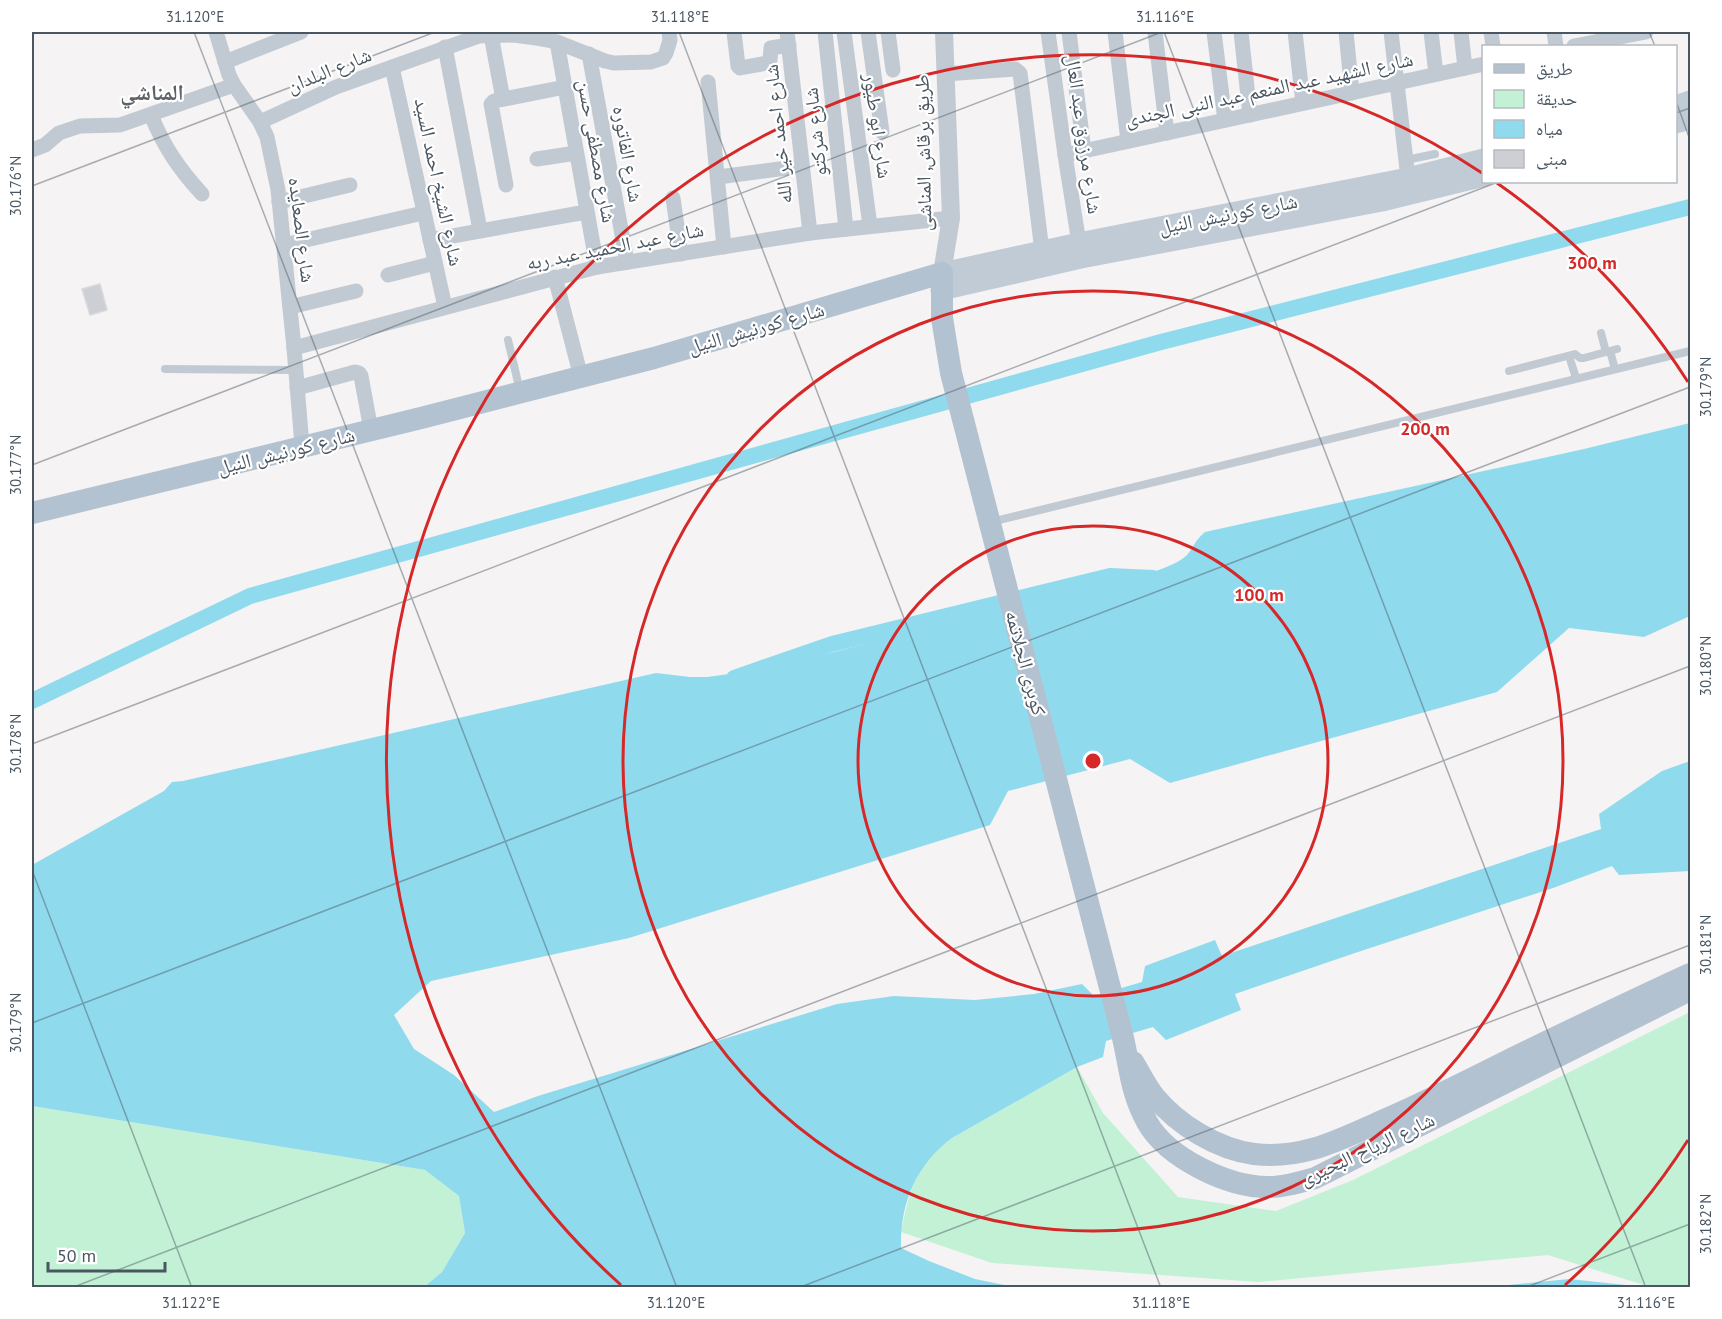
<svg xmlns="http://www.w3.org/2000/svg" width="1722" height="1319" viewBox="0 0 1722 1319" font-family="'PT Sans','Noto Naskh Arabic',sans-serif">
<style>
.green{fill:#c3f1d5}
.water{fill:#90daee}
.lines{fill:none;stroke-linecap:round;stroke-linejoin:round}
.canal{stroke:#90daee;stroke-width:16}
.building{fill:#cdcfd5;stroke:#d7d9de;stroke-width:1.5}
.service{stroke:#c1cad2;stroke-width:8}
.minor{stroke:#c1cad2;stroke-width:15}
.tertiary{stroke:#c1cad2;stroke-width:18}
.secondary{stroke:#c1cbd6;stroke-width:21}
.primary{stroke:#b3c2d1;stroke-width:22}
.ticks{fill:none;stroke:#4a5661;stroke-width:1.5;stroke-opacity:0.45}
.ring{fill:none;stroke:#d62828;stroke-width:3}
.labels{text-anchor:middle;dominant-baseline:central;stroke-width:4.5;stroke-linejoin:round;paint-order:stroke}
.street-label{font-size:20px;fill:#4a5661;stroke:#fff}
.quarter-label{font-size:22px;font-weight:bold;fill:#5f6368;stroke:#fff}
.centre{fill:#d62828;stroke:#fff;stroke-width:3}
.ring-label{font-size:18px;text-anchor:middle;font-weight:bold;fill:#d62828;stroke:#fff;stroke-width:4.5;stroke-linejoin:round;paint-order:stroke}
.neatline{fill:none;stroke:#4a5661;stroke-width:2}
.ticks-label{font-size:15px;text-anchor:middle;fill:#4a5661}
</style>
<rect width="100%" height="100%" fill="#f5f3f3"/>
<g class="green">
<path d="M1690 1012V1287H1650L1548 1255 1258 1282 992 1263 901 1232C910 1189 915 1166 952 1138L1077 1067 1103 1113 1178 1197 1276 1211 1353 1180Z"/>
<path d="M32 1106 425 1170 459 1196 465 1233 442 1272 424 1287H32Z"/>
</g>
<g class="water">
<path d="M1690 423V616L1644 637 1569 628 1497 692 1170 783 1130 759 1008 791 990 825 629 938 431 981 394 1015 414 1049 454 1075 494 1112 538 1096 837 1004 894 996 975 1000 1034 994 1082 984 1094 996 1142 982 1145 966 1215 940 1222 956 1601 829 1599 814 1662 771 1690 761V871L1619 875 1612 866 1553 888 1355 953 1235 994 1241 1010 1166 1040 1153 1027 1106 1041 1103 1057 1077 1067 952 1138C916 1165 900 1203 901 1248L929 1261 975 1279 1014 1287H424L442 1272 465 1233 459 1196 425 1170 32 1106V865L164 791 172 782 183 781 656 673 690 677H707L773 668 1006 607 1156 571C1166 567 1179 563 1187 555 1195 546 1194 541 1205 532L1584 449Z"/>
<path d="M1569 1279 1645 1287H1488Z"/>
</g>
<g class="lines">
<g class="canal">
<path d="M734 678 832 644 1110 576 1153 578"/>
<path d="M32 701 250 596 1161 342 1690 207"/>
</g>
</g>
<path class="building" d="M100 284 107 310 90 315 82 289Z"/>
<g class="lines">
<g class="service">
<path d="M1406 160 1435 154"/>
<path d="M1601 333 1606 352"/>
<path d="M508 340 520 391"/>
<path d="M1610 351 1615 369"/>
<path d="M1569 356 1576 378"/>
<path d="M165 369 296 370"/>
<path d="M1509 371 1575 354 1580 358H1584L1617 349"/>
<path d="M991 522 1690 351"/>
</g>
<g class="minor">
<path d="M216 32 229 75 234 85 260 122 267 137 278 190 294 348 302 446"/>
<path d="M734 32 738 66 740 68 767 63 770 60 771 48 789 45"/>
<path d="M787 32 810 233"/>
<path d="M825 32 846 229"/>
<path d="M844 32 870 226"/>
<path d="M868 32 882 132"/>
<path d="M888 32 893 70"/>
<path d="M1048 32 1065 155 1079 243"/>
<path d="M1069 32 1084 151"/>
<path d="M1115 32 1128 141"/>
<path d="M1155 32 1167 133"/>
<path d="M1214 32 1225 120"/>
<path d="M1241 32 1250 115"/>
<path d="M1295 32 1303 103"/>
<path d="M1346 32 1352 93"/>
<path d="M1391 32 1408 178"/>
<path d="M1431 32 1436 74"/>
<path d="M1461 32 1465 68"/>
<path d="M1491 32 1493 46"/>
<path d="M1554 32 1556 46"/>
<path d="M491 35 503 99"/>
<path d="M557 42 597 267"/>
<path d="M1574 46 1646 32"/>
<path d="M445 47 480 230"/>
<path d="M589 54 627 262"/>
<path d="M225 62 301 32"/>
<path d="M392 67 445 307"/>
<path d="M945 74 1015 69 1020 73 1042 251"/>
<path d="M708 82 724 247"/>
<path d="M151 115C164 147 179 169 202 194"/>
<path d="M260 122 336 87 479 36 514 35 536 38 557 42 605 61 614 63 651 62 663 58 666 53 670 40 669 32"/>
<path d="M32 150 45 145 59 133 80 126 120 125 234 85"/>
<path d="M1065 155 1484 64"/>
<path d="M537 159 576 153"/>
<path d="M718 177 802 166"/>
<path d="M506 185 491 104 494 101 565 87"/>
<path d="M673 198 681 254"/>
<path d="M279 202 350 185"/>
<path d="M430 240 586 212"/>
<path d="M284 245 423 213"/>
<path d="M388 275 435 263"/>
<path d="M555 277 581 377"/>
<path d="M290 307 356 291"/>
<path d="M294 348 597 267 810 233 951 218"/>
<path d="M297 388 355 372 359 373 361 376 371 430"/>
</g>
<path class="tertiary" d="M942 273 951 218 944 32"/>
<g class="secondary">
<path d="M1676 106 1690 101"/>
<path d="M1676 123 1690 119"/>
<path d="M942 273 1079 243 1408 178 1484 159"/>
<path d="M941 290 1081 258 1382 201 1484 176"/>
</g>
<g class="primary">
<path d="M32 513 421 418 654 358 942 273V318L951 373 1123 1038C1130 1068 1131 1093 1147 1122 1167 1158 1229 1188 1270 1187 1285 1187 1301 1182 1315 1178L1690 990"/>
<path d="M1133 1062C1140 1073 1146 1086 1154 1096 1178 1125 1217 1149 1254 1154 1303 1160 1341 1139 1384 1120 1428 1101 1471 1079 1515 1057 1573 1029 1631 1001 1690 974"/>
</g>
</g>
<path class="ticks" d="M194 32 677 1288M679 32 1161 1288M1164 32 1646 1288M1649 32 1655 46M1676 101 1690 140M1676 113 1690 108M32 186 435 32M32 465 1162 32M32 744 1498 182M32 870 192 1288M32 1023 1690 387M71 1288 1690 666M798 1288 1690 945M1524 1288 1690 1224"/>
<g class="ring">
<circle cx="1093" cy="761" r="235"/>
<circle cx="1093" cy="761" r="470"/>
<path d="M1688 1140A705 705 0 0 1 1565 1285M621 1285A705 705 0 0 1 1482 173M1497 183A705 705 0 0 1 1688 382"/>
</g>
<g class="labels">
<g class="street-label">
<text transform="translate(329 70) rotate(-22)">شارع البلدان</text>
<text transform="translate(1269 89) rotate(-12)">شارع الشهيد عبد المنعم عبد النبى الجندى</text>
<text transform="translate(878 126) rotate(82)">شارع ابو طيور</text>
<text transform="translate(815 132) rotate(-96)">شارع شركتو</text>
<text transform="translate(778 134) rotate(-96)">شارع احمد خير الله</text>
<text transform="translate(1084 134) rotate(82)">شارع مرزوق عبد العال</text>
<text transform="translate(597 151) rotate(80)">شارع مصطفى حسن</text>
<text transform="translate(923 153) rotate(-91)">طريق برقاش, المناشى</text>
<text transform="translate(628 154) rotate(80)">شارع الفاتوره</text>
<text transform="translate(439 182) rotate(78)">شارع الشيخ احمد السيد</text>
<text transform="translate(1228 214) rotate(-11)">شارع كورنيش النيل</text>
<text transform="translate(302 230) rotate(83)">شارع الصعايده</text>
<text transform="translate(615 246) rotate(-11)">شارع عبد الحميد عبد ربه</text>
<text transform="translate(756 328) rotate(-16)">شارع كورنيش النيل</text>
<text transform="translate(286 451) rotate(-14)">شارع كورنيش النيل</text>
<text transform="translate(1026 663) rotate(75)">كوبرى الجلاتمه</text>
<text transform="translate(1367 1149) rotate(-25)">شارع الرياح البحيرى</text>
</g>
<g class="quarter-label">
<text x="152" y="92">المناشي</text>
</g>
</g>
<circle cx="1093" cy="761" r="9" class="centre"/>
<g class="ring-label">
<text x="1592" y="269">300 m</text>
<text x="1425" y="435">200 m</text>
<text x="1259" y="601">100 m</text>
</g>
<rect width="1722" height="1319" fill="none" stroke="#ffffff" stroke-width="66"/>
<rect x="1482" y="45" width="195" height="138" fill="#ffffff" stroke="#b7bbc0" stroke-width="1.5"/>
<rect x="1494" y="64" width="30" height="9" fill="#b3c2d1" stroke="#b7bbc0" stroke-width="1.5"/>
<text x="1536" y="75" font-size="18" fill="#4a5661">طريق</text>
<rect x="1494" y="90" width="30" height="18" fill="#c3f1d5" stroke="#b7bbc0" stroke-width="1.5"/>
<text x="1536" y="105" font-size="18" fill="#4a5661">حديقة</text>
<rect x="1494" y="120" width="30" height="18" fill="#90daee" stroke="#b7bbc0" stroke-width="1.5"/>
<text x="1536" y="135" font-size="18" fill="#4a5661">مياه</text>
<rect x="1494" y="150" width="30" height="18" fill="#cdcfd5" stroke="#b7bbc0" stroke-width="1.5"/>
<text x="1536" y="165" font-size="18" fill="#4a5661">مبنى</text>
<path d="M48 1262v9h117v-9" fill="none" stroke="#4a5661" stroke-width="3"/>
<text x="57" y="1262" font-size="18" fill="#4a5661" stroke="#ffffff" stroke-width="4.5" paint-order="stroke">50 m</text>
<rect x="33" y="33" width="1656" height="1253" class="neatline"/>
<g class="ticks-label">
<text x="195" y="22">31.120°E</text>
<text x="680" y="22">31.118°E</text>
<text x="1165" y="22">31.116°E</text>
<text transform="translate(16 186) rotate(-90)" y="5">30.176°N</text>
<text transform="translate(1706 387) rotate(-90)" y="5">30.179°N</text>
<text transform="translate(16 465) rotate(-90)" y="5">30.177°N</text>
<text transform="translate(1706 666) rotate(-90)" y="5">30.180°N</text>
<text transform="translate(16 744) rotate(-90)" y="5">30.178°N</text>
<text transform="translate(1706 945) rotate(-90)" y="5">30.181°N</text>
<text transform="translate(16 1023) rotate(-90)" y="5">30.179°N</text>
<text transform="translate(1706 1224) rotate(-90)" y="5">30.182°N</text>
<text x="191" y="1308">31.122°E</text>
<text x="676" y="1308">31.120°E</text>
<text x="1161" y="1308">31.118°E</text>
<text x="1646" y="1308">31.116°E</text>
</g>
</svg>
